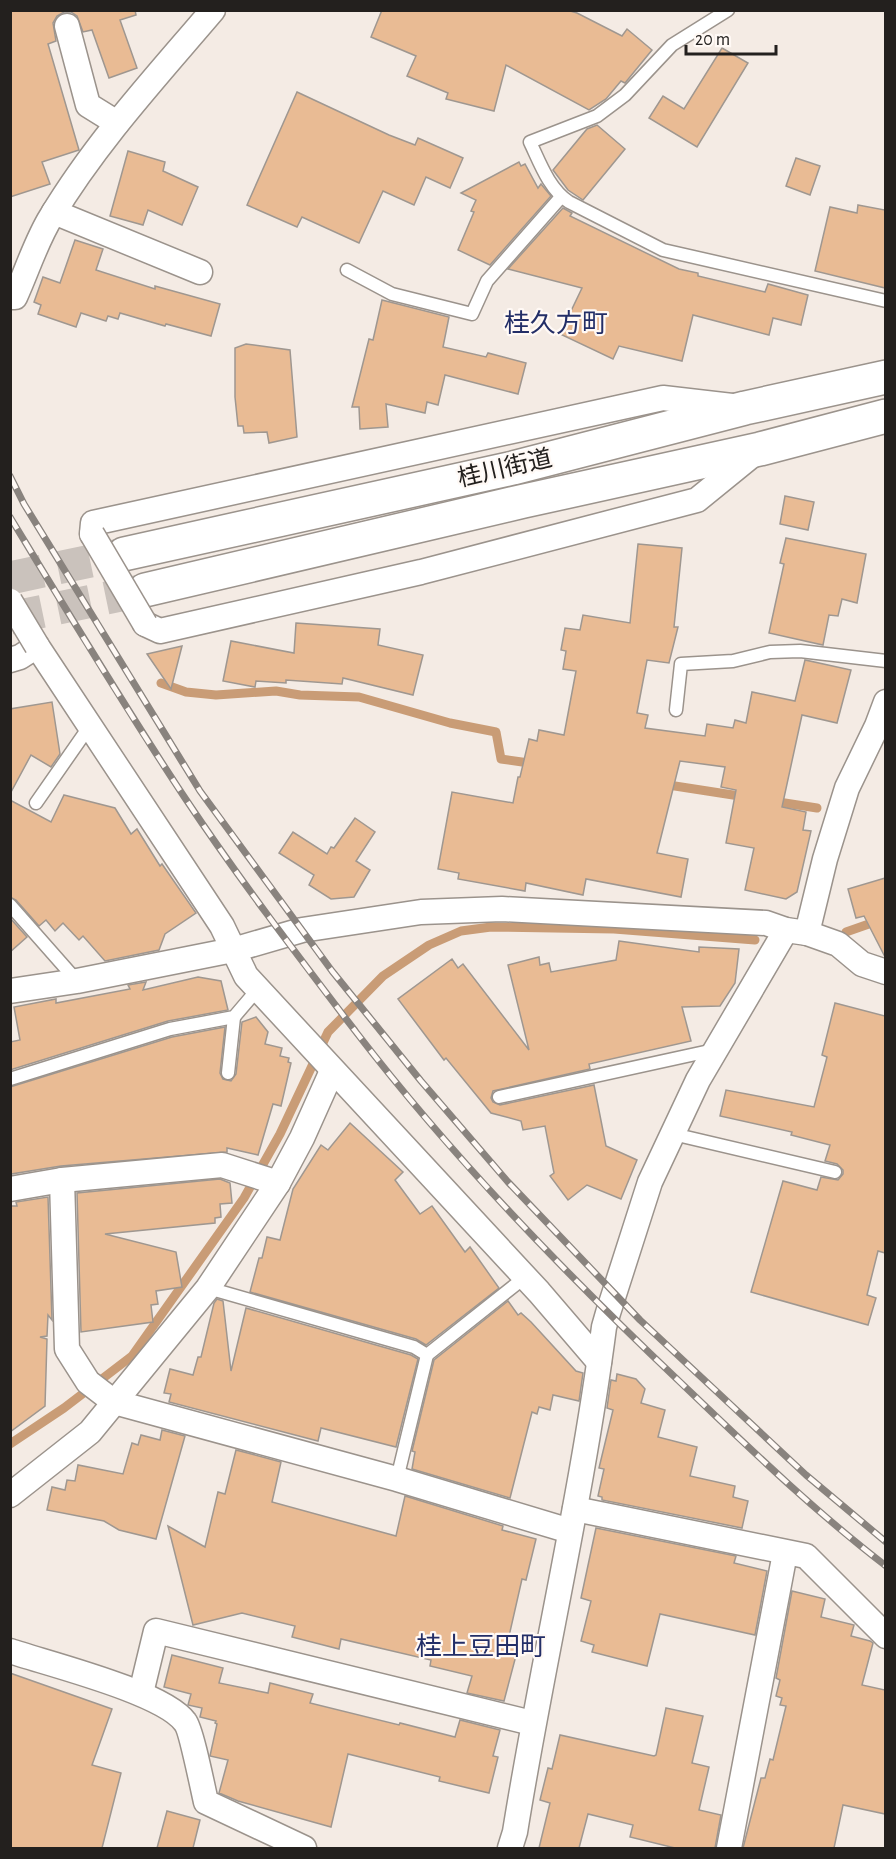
<svg xmlns="http://www.w3.org/2000/svg" width="896" height="1859" viewBox="0 0 896 1859" font-family="'Alegreya Sans','Noto Sans JP',sans-serif">
<style>
.lines{fill:none;stroke-linecap:round;stroke-linejoin:round}
.stream{stroke:#c99c76;stroke-width:9}
.building{fill:#e9bb94;stroke:#9f9790;stroke-width:1.5}
.secondary-tunnel{stroke:#cac2bc;stroke-width:33;stroke-dasharray:33 16;stroke-linecap:butt}
.lane-casing{stroke:#9b938c;stroke-width:15}
.street-casing{stroke:#9b938c;stroke-width:27}
.secondary-casing{stroke:#9b938c;stroke-width:36}
.lane{stroke:#fff;stroke-width:12}
.street{stroke:#fff;stroke-width:24}
.secondary{stroke:#fff;stroke-width:33}
.rail-casing{stroke:#89837e;stroke-width:7}
.rail{stroke:#fff9f5;stroke-width:4.5;stroke-dasharray:14;stroke-linecap:butt}
.street-bridge-casing{stroke:#9b938c;stroke-width:27;stroke-linecap:butt}
.street-bridge{stroke:#fff;stroke-width:24}
.labels{text-anchor:middle;dominant-baseline:central;stroke-width:4.5;stroke-linejoin:round;paint-order:stroke}
.street-label{font-size:24px;fill:#23201e;stroke:#fff9f5}
.neighbourhood-label{font-size:26px;fill:#232e67;stroke:#fff9f5}
</style>
<rect width="100%" height="100%" fill="#f4ebe4"/>
<g class="lines">
<g class="stream">
<path d="M161 683 186 692 216 695 276 691 300 695 359 697 450 723 496 732 501 759 536 764"/>
<path d="M662 784 746 797"/>
<path d="M772 801 817 808"/>
<path d="M846 932 886 918"/>
<path d="M10 1444 64 1408 132 1356 244 1198 280 1134 328 1032 383 976 429 945 461 931 491 927 614 929 755 940"/>
</g>
</g>
<g class="building">
<path d="M10 10H135L136 15 120 20 137 68 109 78 92 30 83 32 77 16 71 12H64L57 16 53 23 56 41 48 44 79 150 42 162 50 184 10 197Z"/>
<path d="M382 10H567L577 13 622 36 627 29 652 50 625 83 621 81 606 99 589 110 506 65 494 111 446 99 448 93 407 76 416 56 371 37Z"/>
<path d="M722 48 748 63 697 147 649 118 663 96 684 109Z"/>
<path d="M297 92 389 135 415 145 418 138 463 158 450 188 426 177 414 205 383 191 359 243 302 217 297 227 247 205Z"/>
<path d="M597 125 625 149 583 200 568 190 553 170 587 129Z"/>
<path d="M128 151 165 162 163 171 198 187 182 225 148 210 143 225 110 216Z"/>
<path d="M796 158 820 166 810 195 786 186Z"/>
<path d="M519 162 521 166 525 164 538 188 541 184 551 196 490 265 458 250 474 212 471 211 476 200 461 193Z"/>
<path d="M858 205 885 210V288L815 271 830 207 857 213Z"/>
<path d="M563 208 572 213 570 216 679 269 698 273V276L765 292 768 284 808 295 801 325 773 318 769 335 693 315 682 361 619 346 613 359 560 334 582 288 508 269Z"/>
<path d="M75 240 103 249 96 270 155 289V286L220 304 211 336 166 324 165 326 120 313 118 319 108 316 106 321 81 313 76 327 38 314 41 305 34 302 43 277 60 283Z"/>
<path d="M382 300 449 317 443 347 486 357 488 353 526 363 518 394 445 375 438 405 427 402 425 413 386 404 388 427 360 429 359 407H352L369 339 373 340Z"/>
<path d="M246 344 290 350 297 437 269 443 267 432 244 433 243 426H238L235 397V348Z"/>
<path d="M785 496 814 502 808 530 780 524Z"/>
<path d="M786 538 866 554 857 603 842 599 838 616 829 615 823 645 769 633 784 564 780 563Z"/>
<path d="M638 544 682 548 674 627H678L669 663 647 660 637 713 648 715 645 728 705 736 707 724 733 728 735 720 746 723 752 692 795 701 805 660 851 670 837 723 802 715 782 807 806 812 803 830 811 831 797 892 786 899 745 890 754 848 726 843 736 790 721 787 725 767 680 761 657 853 688 859 681 897 586 879 583 895 526 883 525 891 458 879 459 873 438 869 452 792 513 803 518 777H520L529 739 537 741 539 730 564 735 576 671 563 669 566 651 561 650 565 628 580 630 583 615 630 623Z"/>
<path d="M296 623 380 629 378 645 423 655 413 695 343 678 342 684 286 680V683L256 681 255 687 223 681 231 641 294 653Z"/>
<path d="M182 646 171 689 147 654Z"/>
<path d="M52 702 60 754 51 767 31 755 10 794V709Z"/>
<path d="M64 795 115 808 131 834 137 829 160 866 162 864 196 913 165 934 159 950 105 961 83 936 79 940 63 923 55 931 46 920 39 926 16 900 10 897V800L51 822Z"/>
<path d="M355 818 375 832 356 861 370 870 354 897 331 899 309 885 314 875 279 853 293 832 327 854 331 847 334 848Z"/>
<path d="M885 878V957L864 916 856 918 848 889Z"/>
<path d="M10 918 27 937 10 952Z"/>
<path d="M619 941 699 952V947L739 949 735 983 720 1006 682 1007 691 1041 589 1064 590 1069 493 1091 491 1098 493 1102 500 1105 594 1085 606 1146 637 1160 621 1199 587 1185 568 1200 550 1176 554 1173 545 1126 523 1130 521 1121 491 1113 446 1058 444 1060 398 999 452 959 458 968 463 964 529 1050 508 965 539 957 540 965 549 963 551 972 616 960Z"/>
<path d="M198 977 221 981 228 1010 168 1021 10 1070V1042L20 1040 14 1007 56 999V1003L130 989 128 985 146 982 143 990Z"/>
<path d="M835 1003 885 1016V1253L878 1251 867 1295 876 1298 868 1325 751 1292 783 1181 817 1190 821 1177 838 1180 843 1174V1170L837 1164 825 1161 830 1145 791 1135 792 1132 720 1116 726 1090 814 1107 827 1057 822 1055Z"/>
<path d="M256 1017 268 1032 265 1044 282 1048 280 1056 289 1058 288 1062 291 1063 281 1106 273 1104 258 1155 227 1148V1152L61 1166 11 1174 10 1087 172 1037 225 1027 220 1073 223 1079 231 1081 236 1074 242 1022Z"/>
<path d="M350 1123 403 1172 395 1180 420 1214 432 1206 465 1252 470 1247 499 1288 426 1345 416 1339 250 1292 259 1258H262L267 1237 280 1240 293 1189 321 1145 328 1150Z"/>
<path d="M220 1179 230 1183 232 1203 220 1204 221 1217 215 1218V1223L105 1234 176 1252 182 1287 156 1291 158 1304 151 1305 153 1322 81 1332 77 1193Z"/>
<path d="M48 1197 52 1320 48 1315 47 1336 40 1337 47 1339 45 1406 10 1432V1206H17L16 1202Z"/>
<path d="M217 1299 223 1301 231 1371 246 1308 411 1355 418 1359 396 1447 321 1428 318 1441 169 1402 171 1394 164 1393 170 1369 193 1375 198 1357H201L214 1303Z"/>
<path d="M508 1301 518 1315 521 1313 531 1322 576 1371 583 1373 579 1401 553 1395 550 1410 539 1407 537 1414 532 1412 510 1498 412 1469 415 1452 412 1451 434 1360Z"/>
<path d="M617 1374 636 1379 645 1389 641 1403 665 1410 658 1437 697 1447 690 1476 735 1486 733 1497 748 1501 742 1528 602 1500V1497L598 1496 604 1469 599 1468 613 1410 607 1408 611 1380 616 1381Z"/>
<path d="M162 1430 185 1436 156 1539 119 1530 104 1521 47 1510 52 1487 65 1490 67 1480 75 1481 78 1465 123 1474 132 1443 138 1445 141 1435 160 1440Z"/>
<path d="M236 1450 281 1462 272 1502 396 1536 405 1496 503 1526 502 1530 536 1539 526 1580 522 1579 507 1645 518 1648 504 1701 467 1693 472 1676 430 1666 431 1660 341 1639 339 1649 292 1637 295 1626 242 1613 193 1625 168 1526 205 1547 218 1492 225 1494Z"/>
<path d="M596 1528 736 1556 734 1563 767 1571 755 1635 660 1614 647 1666 592 1652 594 1645 581 1641 591 1601 581 1598Z"/>
<path d="M792 1591 825 1599 821 1617 854 1625 851 1636 870 1641 873 1643 862 1685 885 1690V1814L843 1805 834 1848H743L761 1778H765L770 1759 773 1760 786 1706 780 1705 782 1698 776 1696 780 1680 776 1678Z"/>
<path d="M172 1655 223 1668 219 1683 268 1693 270 1683 313 1694 310 1703 399 1725 400 1723 455 1737 460 1720 500 1730 493 1756 498 1757 489 1793 439 1781 440 1777 348 1754 331 1827 238 1801 219 1793 228 1760 210 1756 217 1724 215 1723 216 1721 200 1717 202 1708 188 1705 191 1694 164 1687Z"/>
<path d="M10 1673 112 1709 92 1765 121 1773 102 1848H10Z"/>
<path d="M666 1708 703 1716 692 1763 709 1767 699 1810 721 1815 715 1848H675L630 1837 633 1825 588 1814 579 1848H539L550 1803 540 1800 548 1768 552 1769 560 1735 654 1756 656 1755Z"/>
<path d="M167 1811 200 1820 193 1848H157Z"/>
</g>
<g class="lines">
<g class="secondary-tunnel">
<path d="M10 578 124 554"/>
<path d="M10 618 145 590"/>
</g>
<g class="lane-casing">
<g id="lane">
<path d="M728 10 672 45 625 95 597 116 530 142C540 163 549 189 569 202L663 250 886 301"/>
<path d="M347 270 392 294 472 314 487 281 561 197"/>
<path d="M676 710 681 664 733 661 770 652 800 651 886 661"/>
<path d="M36 803 89 727"/>
<path d="M10 905 77 981"/>
<path d="M228 1073 234 1017"/>
<path d="M10 1079 170 1029 234 1017 257 990"/>
<path d="M499 1097 714 1050"/>
<path d="M673 1134 835 1172"/>
<path d="M208 1288 414 1347 427 1355 397 1479"/>
<path d="M427 1355 524 1278"/>
</g>
</g>
<g class="street-casing">
<g id="street">
<path d="M67 26 88 105 117 123"/>
<path d="M54 212 200 272"/>
<path d="M10 297H15C27 271 36 241 51 217 96 142 156 77 213 10"/>
<path d="M92 534 93 523 663 398 732 406"/>
<path d="M145 624 160 631 421 572 697 500 756 452"/>
<path d="M10 660 20 657 37 646 222 926 246 976 539 1292 599 1362"/>
<path d="M807 933 825 859 847 788 877 726 886 702"/>
<path d="M10 991 77 981 233 950 302 930 421 912 502 909 766 923 786 930 807 933 838 944 862 964 886 972"/>
<path d="M62 1180 67 1349 88 1382 114 1402 397 1479 570 1531"/>
<path d="M10 1189 62 1180 222 1165 278 1183"/>
<path d="M10 1495 90 1432 208 1288 278 1183 302 1138 332 1071"/>
<path d="M575 1509 806 1556 886 1636"/>
<path d="M10 1651C49 1664 163 1692 185 1722 191 1729 203 1789 206 1802L304 1848"/>
<path d="M141 1693 156 1631 532 1723"/>
<path d="M510 1848 515 1832C542 1663 582 1497 604 1327L608 1313 650 1182 698 1080 786 930"/>
<path d="M729 1848 785 1553"/>
</g>
</g>
<g class="secondary-casing">
<g id="secondary">
<path d="M124 554 513 468 745 408 886 377"/>
<path d="M145 590 524 501 760 449 886 416"/>
</g>
</g>
<use href="#lane" class="lane"/>
<use href="#street" class="street"/>
<use href="#secondary" class="secondary"/>
<g class="rail-casing">
<g id="rail">
<path d="M10 476 24 504 200 791 332 971 421 1081 508 1182 640 1320 806 1475 886 1542"/>
<path d="M10 517C67 611 124 706 185 798 239 879 298 956 356 1032 453 1158 565 1273 680 1382 746 1445 813 1510 886 1566"/>
</g>
</g>
<use href="#rail" class="rail"/>
<g class="street-bridge-casing">
<g id="street-bridge">
<path d="M92 534 145 624"/>
<path d="M10 601 37 646"/>
</g>
</g>
<use href="#street-bridge" class="street-bridge"/>
</g>
<g class="labels">
<g class="street-label">
<text transform="translate(505 469) rotate(-13)">桂川街道</text>
</g>
<g class="neighbourhood-label">
<text x="556" y="324">桂久方町</text>
<text x="481" y="1647">桂上豆田町</text>
</g>
</g>
<rect width="896" height="1859" fill="none" stroke="#23201e" stroke-width="24"/>
<path d="M686 45v9h90v-9" fill="none" stroke="#23201e" stroke-width="3"/>
<text x="695" y="45" font-size="18" fill="#23201e" stroke="#fff9f5" stroke-width="4.5" paint-order="stroke">20 m</text>
</svg>
